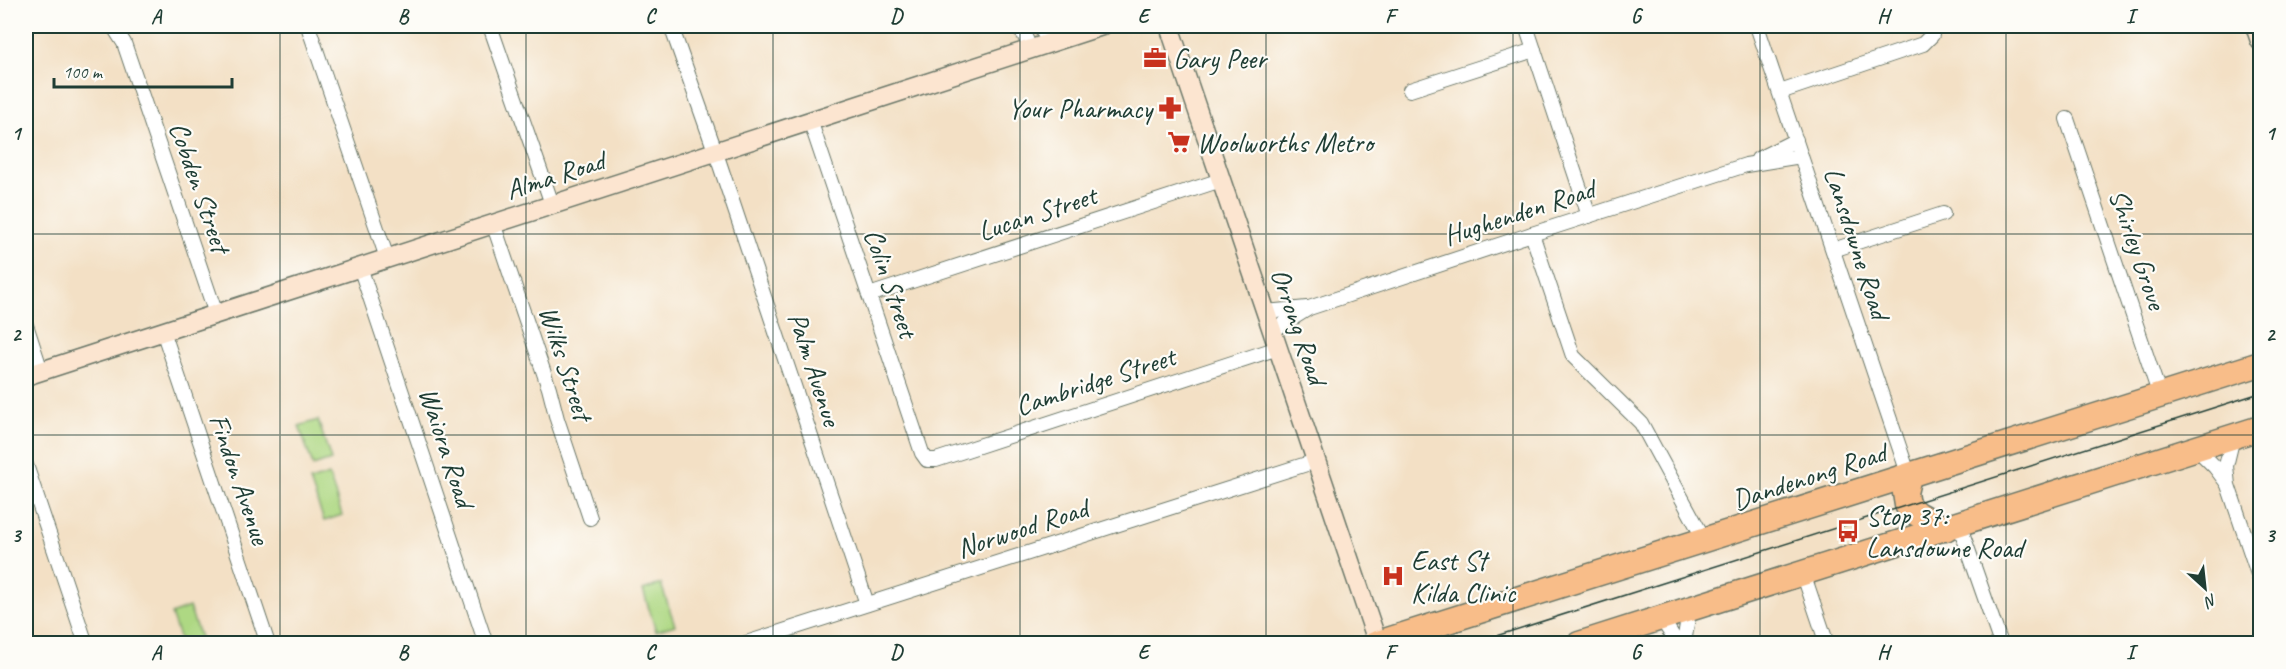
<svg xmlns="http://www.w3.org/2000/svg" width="2286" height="669" viewBox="0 0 2286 669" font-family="Caveat,sans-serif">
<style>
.green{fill:#aed883;stroke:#668a5c;stroke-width:1.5}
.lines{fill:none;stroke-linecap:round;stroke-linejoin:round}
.street-casing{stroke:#697667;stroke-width:16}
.secondary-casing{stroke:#697667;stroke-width:21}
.highway-casing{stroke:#697667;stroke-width:27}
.street{stroke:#fff;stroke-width:14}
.secondary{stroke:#fce5d0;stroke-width:18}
.highway{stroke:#f8bd89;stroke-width:24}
.tram{stroke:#1f3d34;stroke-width:1.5}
.grid{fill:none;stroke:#1f3d34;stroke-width:1.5;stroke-opacity:0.55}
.labels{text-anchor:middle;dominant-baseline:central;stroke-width:4.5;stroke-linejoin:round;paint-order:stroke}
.poi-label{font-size:28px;fill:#1f3d34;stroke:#fdfcf7;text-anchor:start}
.street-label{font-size:28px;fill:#1f3d34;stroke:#fdfcf7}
.neatline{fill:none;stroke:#1f3d34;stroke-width:2}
.grid-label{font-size:20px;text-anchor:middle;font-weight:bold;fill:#1f3d34}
</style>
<rect width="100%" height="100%" fill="#fdfcf7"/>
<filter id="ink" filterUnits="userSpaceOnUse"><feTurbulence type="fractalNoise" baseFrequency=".0167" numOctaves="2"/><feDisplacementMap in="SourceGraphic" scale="12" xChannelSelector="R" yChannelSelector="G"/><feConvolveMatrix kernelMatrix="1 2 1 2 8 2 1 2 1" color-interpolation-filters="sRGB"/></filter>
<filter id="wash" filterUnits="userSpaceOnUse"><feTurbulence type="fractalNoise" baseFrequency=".008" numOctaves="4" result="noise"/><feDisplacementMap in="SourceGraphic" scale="24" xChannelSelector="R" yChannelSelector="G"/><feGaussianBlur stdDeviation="1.35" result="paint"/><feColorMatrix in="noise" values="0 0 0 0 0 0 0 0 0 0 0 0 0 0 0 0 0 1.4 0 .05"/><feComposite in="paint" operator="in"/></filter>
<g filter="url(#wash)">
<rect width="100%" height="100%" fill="#f3e0c5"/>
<g class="green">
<path d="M318 420 331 460 313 466 299 426Z"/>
<path d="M329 475 342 515 324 521 310 481Z"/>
<path d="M661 584 675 625 656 631 643 590Z"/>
<path d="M189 607 202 643H181L171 614Z"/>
</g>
</g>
<g filter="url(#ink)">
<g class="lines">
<g class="street-casing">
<g id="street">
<path d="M113 26 124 43 216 314"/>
<path d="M308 26 387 258"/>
<path d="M490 26 552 204"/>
<path d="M671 26 719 162 867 604"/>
<path d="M1015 26 1024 34 1030 49"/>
<path d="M1039 26 1050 42"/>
<path d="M1526 26 1589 216"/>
<path d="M1757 26 1909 476"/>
<path d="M1410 90 1534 50"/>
<path d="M1780 92 1923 44 1932 35V26"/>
<path d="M2067 119 2160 396"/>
<path d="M810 120 922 453 927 460H936L1278 348"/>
<path d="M1758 159 1796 140"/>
<path d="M493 223 549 388 557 419 590 518"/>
<path d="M1532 234 1573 356 1641 423 1705 541"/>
<path d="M1833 250 1943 214"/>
<path d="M360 267 486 644"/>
<path d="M869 295 1221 180"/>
<path d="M1266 312 1307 308"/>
<path d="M26 325 41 371"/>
<path d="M163 331 268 644"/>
<path d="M1272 331 1309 308 1532 234 1746 165 1801 156"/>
<path d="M2233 437 2226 466 2228 485 2260 580"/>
<path d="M2197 449 2215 467 2227 483"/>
<path d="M26 465 86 644"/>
<path d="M1959 524 2001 644"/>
<path d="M1803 573 1827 644"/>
<path d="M1661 618 1678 644"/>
<path d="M743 644 1316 461"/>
<path d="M1684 644 1689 610"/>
</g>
</g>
<g class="secondary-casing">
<g id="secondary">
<path d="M1169 26 1378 644"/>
<path d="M2255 26 2260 41"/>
<path d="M26 376 1102 26"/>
</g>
</g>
<g class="highway-casing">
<g id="highway">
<path d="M1909 476 1905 493 1907 505 1917 514 1945 529"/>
<path d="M1375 644 2260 364"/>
<path d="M1579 644 2260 428"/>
</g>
</g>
<use href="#street" class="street"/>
<use href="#secondary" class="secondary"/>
<use href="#highway" class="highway"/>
<path class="tram" d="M1471 644 2260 393"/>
</g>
</g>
<path class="grid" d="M280 26V644M526 26V644M773 26V644M1020 26V644M1266 26V644M1513 26V644M1760 26V644M2006 26V644M26 234H2260M26 435H2260"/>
<defs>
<g id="office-bare" transform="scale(1.8)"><path d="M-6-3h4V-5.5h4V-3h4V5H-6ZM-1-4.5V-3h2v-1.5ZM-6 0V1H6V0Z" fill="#c8321e" stroke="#fdfcf7" stroke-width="2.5" paint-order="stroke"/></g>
<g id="pharmacy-bare" transform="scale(1.8)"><path d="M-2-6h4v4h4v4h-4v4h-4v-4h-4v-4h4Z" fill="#c8321e" stroke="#fdfcf7" stroke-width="2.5" paint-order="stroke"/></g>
<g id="supermarket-bare" transform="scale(1.8)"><path d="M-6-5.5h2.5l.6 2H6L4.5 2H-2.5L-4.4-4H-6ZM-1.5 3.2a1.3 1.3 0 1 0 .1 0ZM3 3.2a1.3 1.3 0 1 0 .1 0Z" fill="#c8321e" stroke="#fdfcf7" stroke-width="2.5" paint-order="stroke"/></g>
<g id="bus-bare" transform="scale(1.8)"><path d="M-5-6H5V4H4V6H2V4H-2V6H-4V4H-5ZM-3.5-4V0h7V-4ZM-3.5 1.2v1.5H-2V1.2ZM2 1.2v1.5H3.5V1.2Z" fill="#c8321e" stroke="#fdfcf7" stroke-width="2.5" paint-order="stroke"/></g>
<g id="hospital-bare" transform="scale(1.8)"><path d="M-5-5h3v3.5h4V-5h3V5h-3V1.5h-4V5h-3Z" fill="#c8321e" stroke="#fdfcf7" stroke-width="2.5" paint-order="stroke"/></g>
</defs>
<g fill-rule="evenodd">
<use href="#office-bare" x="1155" y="58"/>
<use href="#pharmacy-bare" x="1170" y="108"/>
<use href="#supermarket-bare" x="1179" y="142"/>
<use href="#bus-bare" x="1848" y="531"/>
<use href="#hospital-bare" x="1393" y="576"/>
</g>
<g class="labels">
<g class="poi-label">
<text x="1173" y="58">Gary Peer</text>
<text x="1152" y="108" text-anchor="end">Your Pharmacy</text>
<text x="1197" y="142">Woolworths Metro</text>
<text x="1866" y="515">Stop 37:<tspan x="1866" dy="32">Lansdowne Road</tspan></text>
<text x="1411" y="560">East St<tspan x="1411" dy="32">Kilda Clinic</tspan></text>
</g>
<g class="street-label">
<text transform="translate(555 175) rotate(-18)">Alma Road</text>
<text transform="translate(200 187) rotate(71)">Cobden Street</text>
<text transform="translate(1519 212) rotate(-18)">Hughenden Road</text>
<text transform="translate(1037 213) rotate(-18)">Lucan Street</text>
<text transform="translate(1857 243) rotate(72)">Lansdowne Road</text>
<text transform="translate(2138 249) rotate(71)">Shirley Grove</text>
<text transform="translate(891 283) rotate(71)">Colin Street</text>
<text transform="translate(1299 326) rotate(71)">Orrong Road</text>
<text transform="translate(566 363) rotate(72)">Wilks Street</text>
<text transform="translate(815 369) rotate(72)">Palm Avenue</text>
<text transform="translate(1095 381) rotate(-18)">Cambridge Street</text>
<text transform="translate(447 447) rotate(72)">Waiora Road</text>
<text transform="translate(1809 476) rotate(-18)">Dandenong Road</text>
<text transform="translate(240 479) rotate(71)">Findon Avenue</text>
<text transform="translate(1022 528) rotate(-18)">Norwood Road</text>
</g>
</g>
<rect width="2286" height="669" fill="none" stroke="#fdfcf7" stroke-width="66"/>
<g transform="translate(2205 588) rotate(153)" stroke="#fdfcf7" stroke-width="4.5" paint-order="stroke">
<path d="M0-4.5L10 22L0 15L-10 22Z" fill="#1f3d34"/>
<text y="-9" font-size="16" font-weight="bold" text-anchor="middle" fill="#1f3d34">N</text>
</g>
<path d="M54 78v9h178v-9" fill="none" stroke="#1f3d34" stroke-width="3"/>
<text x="63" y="78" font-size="18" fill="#1f3d34" stroke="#fdfcf7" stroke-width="4.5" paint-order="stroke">100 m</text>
<rect x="33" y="33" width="2220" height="603" class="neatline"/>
<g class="grid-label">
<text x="156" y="23">A</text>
<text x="403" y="23">B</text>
<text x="650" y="23">C</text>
<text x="896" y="23">D</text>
<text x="1143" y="23">E</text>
<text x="1390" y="23">F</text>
<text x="1636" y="23">G</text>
<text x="1883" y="23">H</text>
<text x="2130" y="23">I</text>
<text x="16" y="140">1</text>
<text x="2270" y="140">1</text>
<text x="16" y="341">2</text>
<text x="2270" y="341">2</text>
<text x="16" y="542">3</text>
<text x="2270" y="542">3</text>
<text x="156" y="659">A</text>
<text x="403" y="659">B</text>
<text x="650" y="659">C</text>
<text x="896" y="659">D</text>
<text x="1143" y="659">E</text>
<text x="1390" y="659">F</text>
<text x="1636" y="659">G</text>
<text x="1883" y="659">H</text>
<text x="2130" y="659">I</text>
</g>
</svg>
